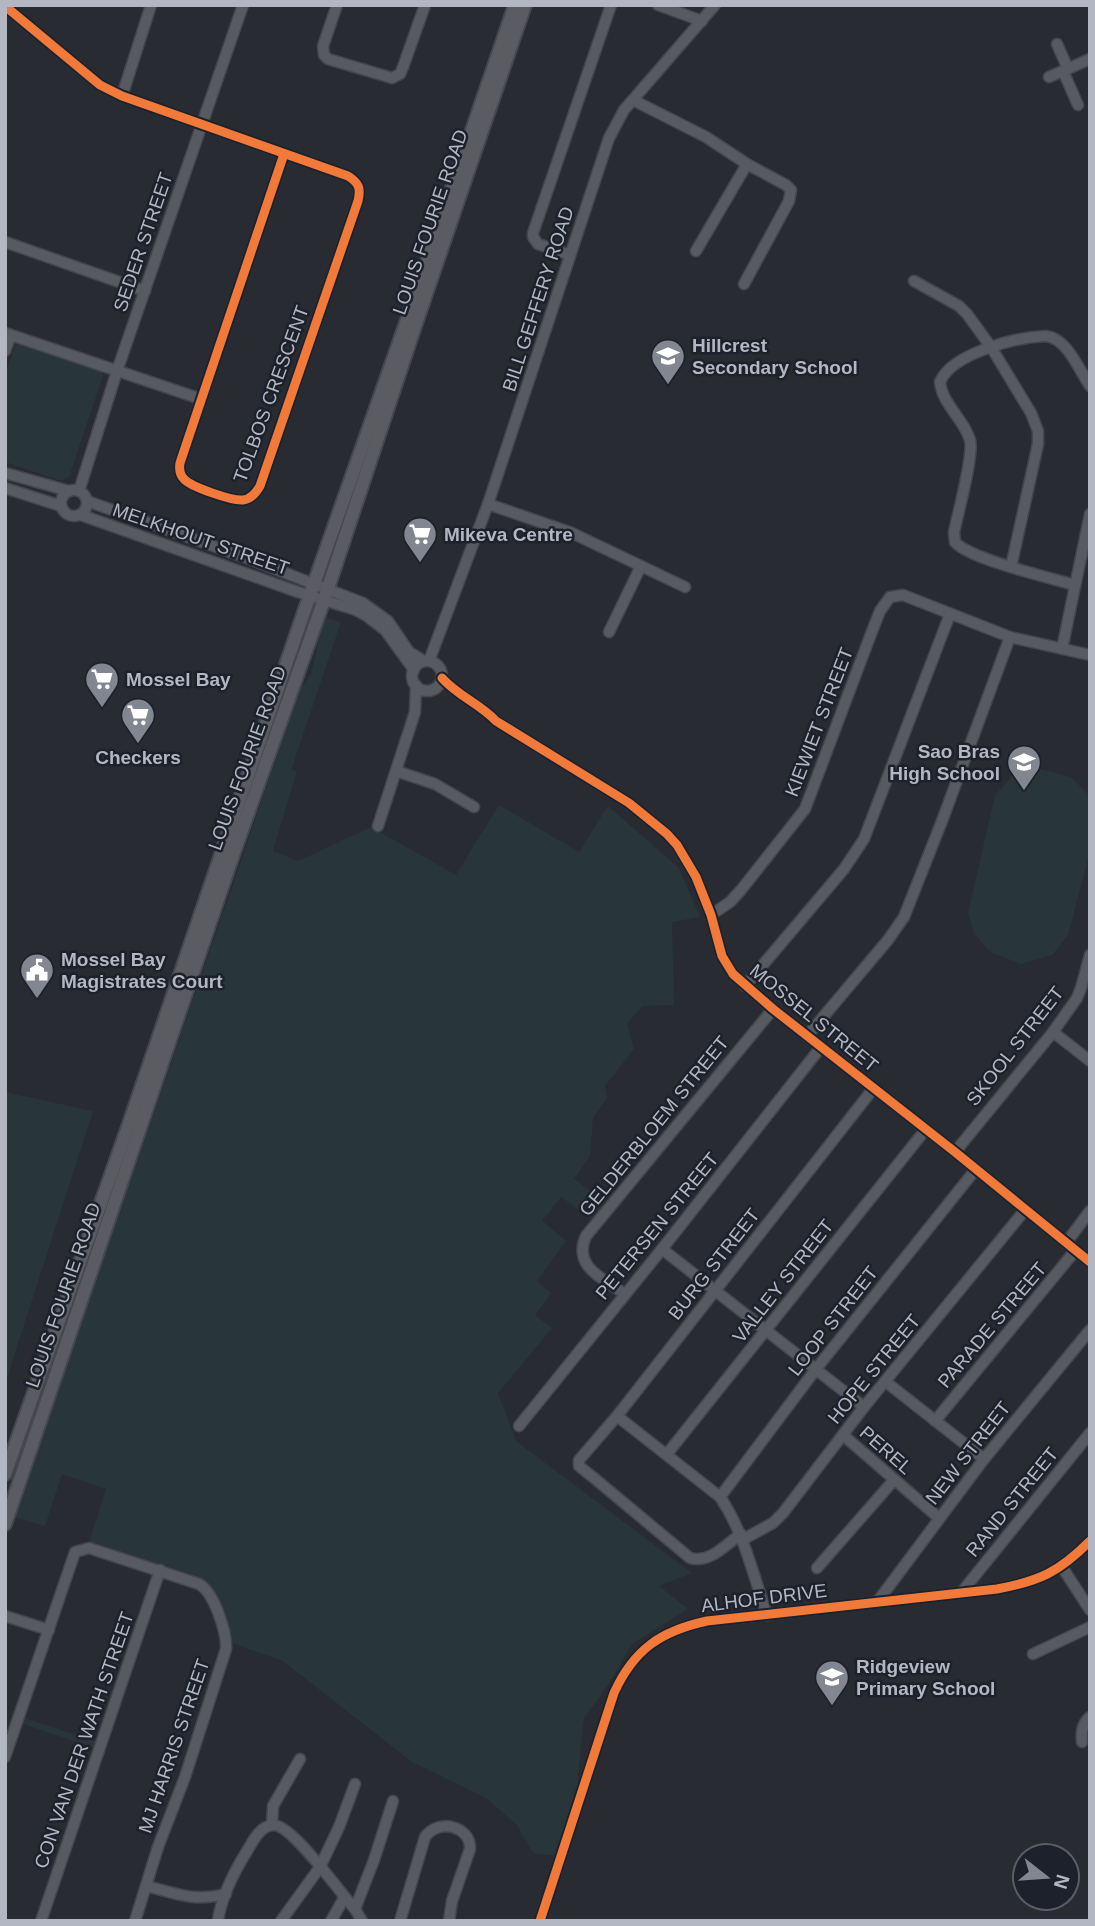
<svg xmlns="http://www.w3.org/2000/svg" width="1095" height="1926" viewBox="0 0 1095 1926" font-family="Helvetica,sans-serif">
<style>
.green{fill:#283639}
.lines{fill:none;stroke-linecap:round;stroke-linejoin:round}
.minor-casing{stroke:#44464c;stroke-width:13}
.major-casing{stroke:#45484f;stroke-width:16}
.minor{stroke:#575a61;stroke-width:10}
.major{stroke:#5a5c62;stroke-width:12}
.cycleway-casing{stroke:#1c212c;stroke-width:13}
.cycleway{stroke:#f17a3a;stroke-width:9}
.labels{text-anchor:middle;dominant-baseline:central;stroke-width:5;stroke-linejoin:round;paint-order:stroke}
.street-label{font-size:19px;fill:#b2b7c3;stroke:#1c212c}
.poi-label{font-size:19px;font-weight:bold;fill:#b2b7c3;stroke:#1c212c;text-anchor:start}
</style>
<rect width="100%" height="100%" fill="#282b32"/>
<g class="green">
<path d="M22 342 100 369 103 376 69 477 61 481 5 462V374L15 346Z"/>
<path d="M324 617 341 622 291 770 297 771 273 851 298 861 371 827 456 875 499 805 579 852 608 806 679 868 700 917 672 922 674 1005 642 1006 627 1024 634 1049 605 1086 607 1098 593 1118 590 1156 574 1179 605 1202 592 1219 561 1197 542 1221 566 1241 537 1281 551 1293 535 1315 552 1328 498 1393 516 1441 692 1573 659 1586 688 1609 632 1644 608 1685 584 1718 577 1785 556 1856 533 1853 517 1825 486 1798 412 1762 283 1661 232 1643 208 1582 89 1542 106 1489 62 1474 45 1526 14 1517 300 690 311 674Z"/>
<path d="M1039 769 1071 777 1090 796V852L1068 935 1052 955 1021 964 990 952 974 933 968 913 995 795 1015 773Z"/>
<path d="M5 1092 93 1111 7 1378H5Z"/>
<path d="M25 1718 97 1742 94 1748 23 1724Z"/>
</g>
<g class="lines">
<g class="minor-casing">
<g id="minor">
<path d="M337 5 323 46 324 55 328 59 392 78 400 74 403 67 425 5"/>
<path d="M658 5 702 21"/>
<path d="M5 6 100 85 122 96 348 176C359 183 361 188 358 201L260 486C256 493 251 499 243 500 232 501 191 487 184 479 179 474 179 469 180 463L284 154"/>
<path d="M1057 44 1068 69"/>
<path d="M1063 71 1078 105"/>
<path d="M1049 77 1090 59"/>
<path d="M122 96 151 5"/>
<path d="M633 100 706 137 747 164 786 185 791 190 789 201 744 284"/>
<path d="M5 242 145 291"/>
<path d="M696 251 747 164"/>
<path d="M570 255 538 244 533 237V233L611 5"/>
<path d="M914 281 959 306 967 314 991 347 1031 413 1038 431V444L1011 567"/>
<path d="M5 333 201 399"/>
<path d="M5 351 11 335"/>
<path d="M5 473 69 491"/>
<path d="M5 488 61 506"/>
<circle cx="74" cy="503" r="13"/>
<path d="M79 491 117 371 243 5"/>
<path d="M87 501 244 557 363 603 388 621 409 652 424 661"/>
<path d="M488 504 572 533 685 587"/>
<path d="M81 515 298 592 356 610 367 616 385 630 414 670"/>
<path d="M1075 585C1050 578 969 559 955 542L954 532C958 513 974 455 970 440 964 419 942 404 940 382 952 353 1017 337 1046 336 1067 338 1079 370 1090 386"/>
<path d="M609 632 641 566"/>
<path d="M1062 649 1090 514"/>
<path d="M429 661 488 504 609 138 624 110 715 5"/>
<circle cx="427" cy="676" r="15"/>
<path d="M442 678C458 696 480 704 496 721L629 803 667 834 677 845 696 877 711 915 722 956 733 974 773 1009 955 1152 1090 1262"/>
<path d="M396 771 435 784 474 807"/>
<path d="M378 826 415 712 416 685"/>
<path d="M711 915 730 902 741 890 805 809 871 634 880 611 890 597 903 595 1010 637 1090 655"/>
<path d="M745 986 844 869 864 839 950 614"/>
<path d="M1053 1032 1090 1061"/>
<path d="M807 1036 888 940 904 917 942 821 1010 637"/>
<path d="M955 1152 1053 1032 1077 998 1081 988 1090 955"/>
<path d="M1066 1243 1090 1211"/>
<path d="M662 1249 864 1407"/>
<path d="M625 1294C604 1279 572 1267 586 1236L773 1009"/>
<path d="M886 1382 984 1459"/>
<path d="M617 1416 720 1497C744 1532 753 1575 767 1615"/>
<path d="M935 1421 1075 1251"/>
<path d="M519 1426 662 1249 821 1047"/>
<path d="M843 1435 939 1518"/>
<path d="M667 1454 926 1129"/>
<path d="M720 1497 816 1369 976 1169"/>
<path d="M741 1534C726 1544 710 1564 690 1558L594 1478 579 1466V1460L617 1416 873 1089"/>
<path d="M742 1540 773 1523 783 1513 864 1407 1025 1210"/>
<path d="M1062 1567 1090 1610"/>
<path d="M817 1568 894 1480"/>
<path d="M961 1593 1090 1433"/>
<path d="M878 1601 984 1459 1090 1330"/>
<path d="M5 1616 49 1630"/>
<path d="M1033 1654 1090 1627"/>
<path d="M1082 1742C1081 1732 1082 1724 1090 1717"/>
<path d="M5 1757 75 1552 89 1548 199 1584C214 1592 227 1633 226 1649L185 1777 158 1847 135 1921"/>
<path d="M272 1825 273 1806 300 1759"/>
<path d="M147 1886C177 1894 195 1902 226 1894"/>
<path d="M355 1909 374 1860 393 1801"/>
<path d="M41 1921 160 1570"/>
<path d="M218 1921C221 1897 234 1872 247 1851 253 1841 260 1826 273 1825 292 1824 340 1893 355 1909L362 1921"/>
<path d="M281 1921 320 1867 339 1827 355 1784"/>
<path d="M331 1921 344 1898"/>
<path d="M400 1921 425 1837C438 1818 471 1826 470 1849L452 1901 449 1921"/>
<path d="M540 1921 614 1693C634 1649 661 1631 707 1621L997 1589C1040 1581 1059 1572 1090 1541"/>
</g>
</g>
<g class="major-casing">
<g id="major">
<path d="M5 1474 129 1124 304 612 406 323 515 5"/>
<path d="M5 1524 233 855 324 600 415 326 525 5"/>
</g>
</g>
<use href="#minor" class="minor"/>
<use href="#major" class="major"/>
<g class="cycleway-casing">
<g id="cycleway">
<path d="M5 6 100 85 122 96 348 176C359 183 361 188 358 201L260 486C256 493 251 499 243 500 232 501 191 487 184 479 179 474 179 469 180 463L284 154"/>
<path d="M442 678C458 696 480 704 496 721L629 803 667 834 677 845 696 877 711 915 722 956 733 974 773 1009 955 1152 1090 1262"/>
<path d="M540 1921 614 1693C634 1649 661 1631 707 1621L997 1589C1040 1581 1059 1572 1090 1541"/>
</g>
</g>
<use href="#cycleway" class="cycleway"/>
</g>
<defs>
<g id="school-pin" transform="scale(1.75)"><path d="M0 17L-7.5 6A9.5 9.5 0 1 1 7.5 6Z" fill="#828690" stroke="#1c212c"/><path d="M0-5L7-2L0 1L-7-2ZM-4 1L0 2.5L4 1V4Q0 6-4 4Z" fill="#fff"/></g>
<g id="supermarket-pin" transform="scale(1.75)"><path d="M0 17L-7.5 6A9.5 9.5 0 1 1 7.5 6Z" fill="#828690" stroke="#1c212c"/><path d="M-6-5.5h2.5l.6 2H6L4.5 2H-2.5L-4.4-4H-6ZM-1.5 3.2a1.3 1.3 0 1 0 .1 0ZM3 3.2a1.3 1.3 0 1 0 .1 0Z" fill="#fff"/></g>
<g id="civic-pin" transform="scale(1.75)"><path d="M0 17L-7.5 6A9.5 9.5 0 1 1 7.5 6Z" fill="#828690" stroke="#1c212c"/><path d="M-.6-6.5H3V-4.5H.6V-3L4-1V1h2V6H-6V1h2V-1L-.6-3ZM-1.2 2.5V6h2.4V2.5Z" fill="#fff"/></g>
</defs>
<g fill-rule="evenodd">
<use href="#school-pin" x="668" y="356"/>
<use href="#supermarket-pin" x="420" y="534"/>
<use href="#supermarket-pin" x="102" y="679"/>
<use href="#supermarket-pin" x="138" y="715"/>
<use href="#school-pin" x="1024" y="762"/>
<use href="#civic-pin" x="37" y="970"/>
<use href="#school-pin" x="832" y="1677"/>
</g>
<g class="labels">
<g class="street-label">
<text transform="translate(430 222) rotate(-71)">LOUIS FOURIE ROAD</text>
<text transform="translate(143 242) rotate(-71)">SEDER STREET</text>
<text transform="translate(538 299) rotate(-72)">BILL GEFFERY ROAD</text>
<text transform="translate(271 394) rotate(-70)">TOLBOS CRESCENT</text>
<text transform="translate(201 539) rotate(19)">MELKHOUT STREET</text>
<text transform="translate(819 722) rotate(-69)">KIEWIET STREET</text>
<text transform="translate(247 758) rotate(-70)">LOUIS FOURIE ROAD</text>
<text transform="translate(814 1018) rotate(39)">MOSSEL STREET</text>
<text transform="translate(1015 1046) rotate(-52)">SKOOL STREET</text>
<text transform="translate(654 1126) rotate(-51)">GELDERBLOEM STREET</text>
<text transform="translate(657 1226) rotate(-51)">PETERSEN STREET</text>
<text transform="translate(714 1264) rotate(-52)">BURG STREET</text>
<text transform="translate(783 1281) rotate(-52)">VALLEY STREET</text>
<text transform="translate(63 1295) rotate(-71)">LOUIS FOURIE ROAD</text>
<text transform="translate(833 1321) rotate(-52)">LOOP STREET</text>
<text transform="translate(992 1325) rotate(-50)">PARADE STREET</text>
<text transform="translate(874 1369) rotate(-51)">HOPE STREET</text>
<text transform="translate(886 1450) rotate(41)">PEREL</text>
<text transform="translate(968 1453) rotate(-52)">NEW STREET</text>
<text transform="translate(1012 1502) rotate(-51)">RAND STREET</text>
<text transform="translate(764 1598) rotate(-7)">ALHOF DRIVE</text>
<text transform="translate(84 1740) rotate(-71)">CON VAN DER WATH STREET</text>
<text transform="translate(174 1746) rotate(-71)">MJ HARRIS STREET</text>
</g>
<g class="poi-label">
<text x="692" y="345">Hillcrest<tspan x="692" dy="22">Secondary School</tspan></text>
<text x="444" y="534">Mikeva Centre</text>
<text x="126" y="679">Mossel Bay</text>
<text x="1000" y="751" text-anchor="end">Sao Bras<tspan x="1000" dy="22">High School</tspan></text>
<text x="138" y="757" text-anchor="middle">Checkers</text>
<text x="61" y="959">Mossel Bay<tspan x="61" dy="22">Magistrates Court</tspan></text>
<text x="856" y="1666">Ridgeview<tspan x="856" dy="22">Primary School</tspan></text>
</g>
</g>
<rect width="1095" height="1926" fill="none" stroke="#b2b7c3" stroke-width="14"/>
<g transform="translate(1046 1877) rotate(107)"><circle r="33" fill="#1c212c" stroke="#585d68" stroke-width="2"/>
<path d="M0-5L12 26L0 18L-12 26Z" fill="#828690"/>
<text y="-10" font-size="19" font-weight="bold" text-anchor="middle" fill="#b2b7c3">N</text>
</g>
</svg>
